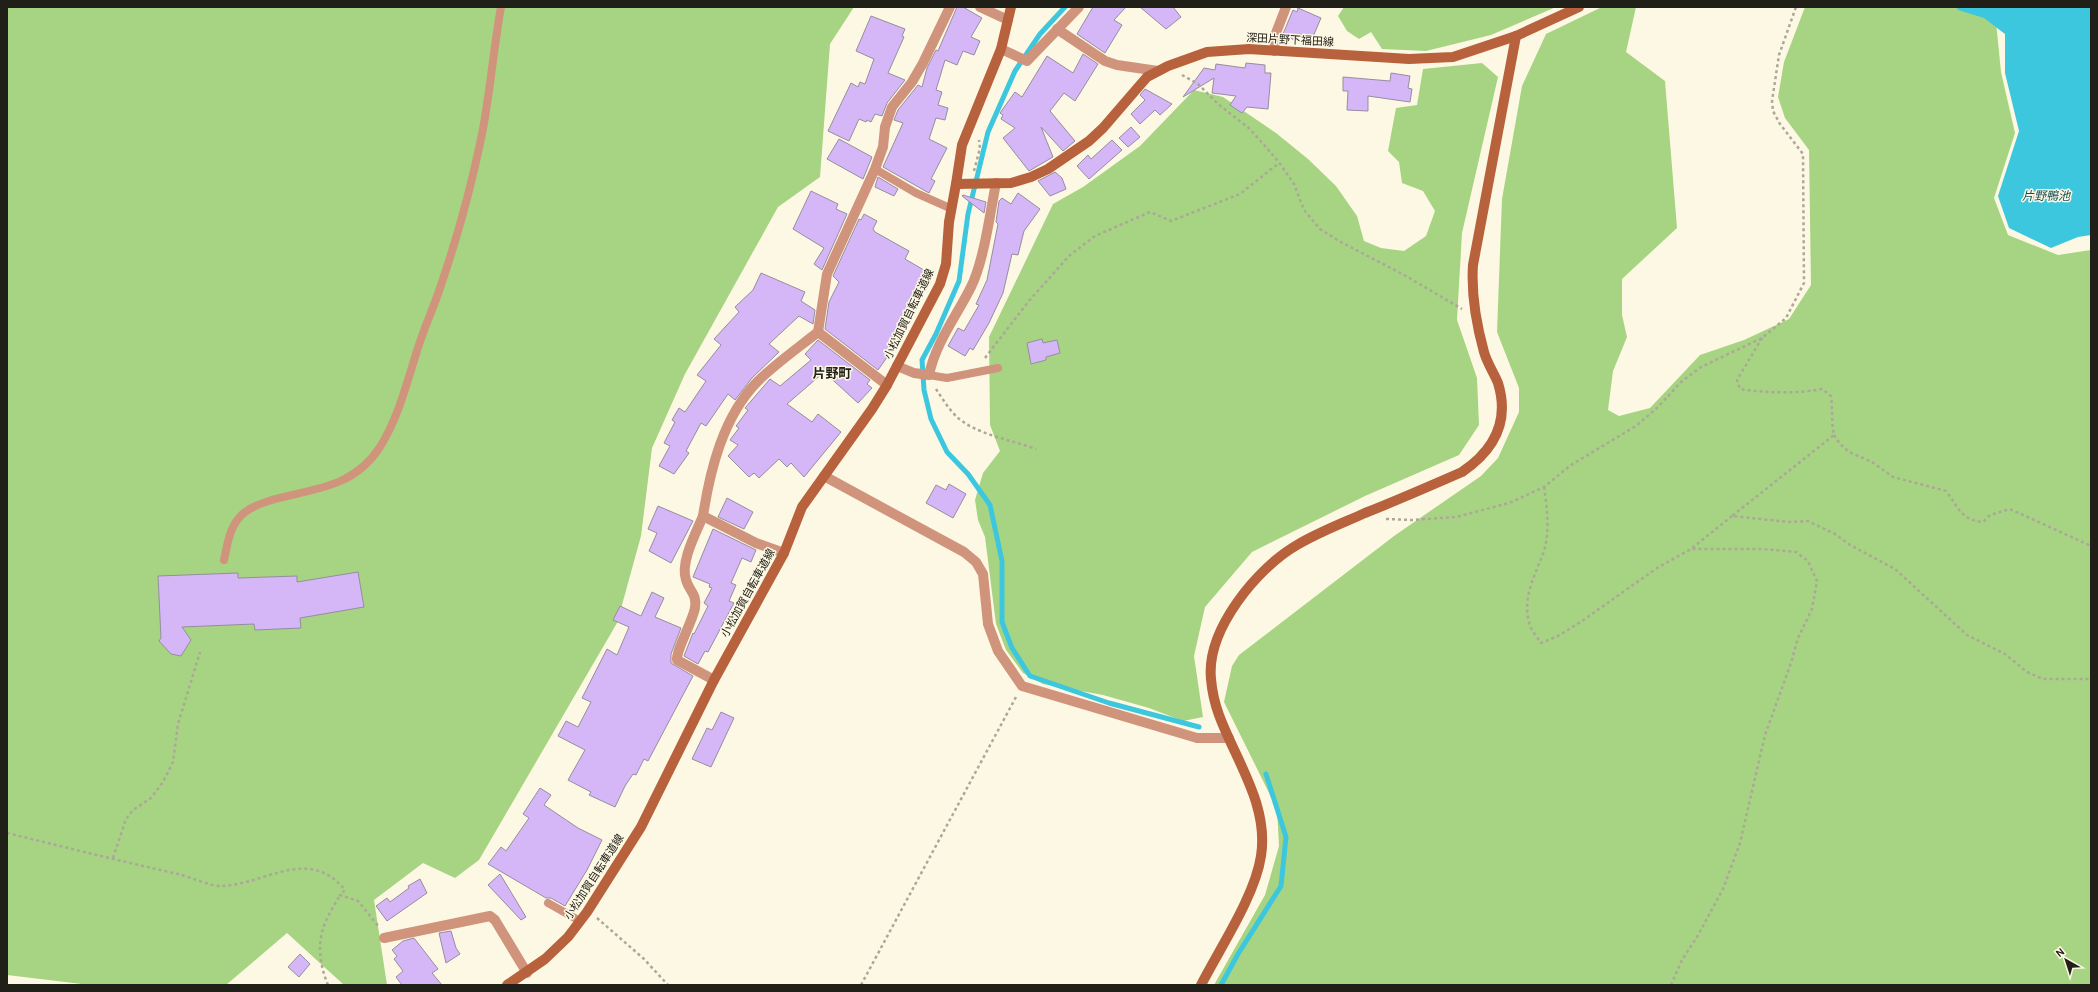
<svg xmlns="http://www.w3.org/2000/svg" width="2098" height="992" viewBox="0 0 2098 992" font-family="Karla,'Noto Sans JP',sans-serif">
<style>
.forest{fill:#a7d482}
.water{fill:#3cc7df}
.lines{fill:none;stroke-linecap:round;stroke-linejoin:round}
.stream{stroke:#3cc7df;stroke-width:5}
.building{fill:#d5b7f8;stroke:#958da0}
.path{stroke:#aba898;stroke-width:2.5;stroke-dasharray:3 3;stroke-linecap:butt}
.lane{stroke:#d0947c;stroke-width:8}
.street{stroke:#d0947c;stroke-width:10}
.secondary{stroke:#b7613d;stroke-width:10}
.labels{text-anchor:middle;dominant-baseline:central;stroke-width:3;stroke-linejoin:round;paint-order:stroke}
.street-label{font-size:11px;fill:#212018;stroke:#fdf8e3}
.water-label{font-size:12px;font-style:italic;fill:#124d56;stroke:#fdf8e3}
.quarter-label{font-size:13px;font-weight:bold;fill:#212018;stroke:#fdf8e3}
</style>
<rect width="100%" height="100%" fill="#fdf8e3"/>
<g class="forest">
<path d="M7 7H854L830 44 820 177 778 207 685 374 652 448 641 536 617 623 479 860 455 878 423 863 374 900 387 985H344L287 933 226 985H90L7 975Z"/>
<path d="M1344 7H1556L1491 35 1426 51 1382 49 1371 32 1359 39 1347 31 1338 16Z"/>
<path d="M1602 7H1636L1626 52 1665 81 1677 228 1622 279V315L1627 337 1613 371 1608 410 1619 416 1650 408 1700 355 1744 340 1789 319 1811 285 1809 150 1785 118 1778 97 1784 62 1805 7H1988L1995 12 2001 72 2015 133 1994 198 2008 235 2058 255 2091 250V985H1214L1265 895 1279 846 1277 809 1224 702 1232 666 1239 655 1394 536 1481 476 1498 458 1519 412V388L1497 332 1502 199 1522 86 1546 34Z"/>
<path d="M1482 63 1498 77 1462 233 1457 320 1477 378 1479 425 1459 455 1365 496 1252 552 1205 607 1194 656 1203 717 1183 721 1149 708 1103 695 1043 684 1023 673 1006 650 996 624 985 537 978 520 975 500 983 473 1000 451 990 425 989 337 1053 204 1083 187 1140 146 1194 90 1223 97 1276 133 1308 159 1336 186 1357 216 1364 241 1381 248 1404 251 1426 236 1435 211 1423 191 1402 183 1399 162 1388 151 1396 108 1417 105 1423 69Z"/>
</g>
<path class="water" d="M1956 7H2091V235L2078 237 2051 248 2009 228 1998 196 2019 131 2005 73V34L1984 18 1958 10Z"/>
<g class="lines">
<g class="stream">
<path d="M1065 7 1040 34 1015 71 988 132 968 214 959 281 936 334 922 360 924 390 931 419 947 452 968 474 990 505 1002 561V622L1012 648 1030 676 1109 703 1199 727"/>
<path d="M1221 985 1238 954 1281 886 1286 837 1266 774"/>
</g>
</g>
<g class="building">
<path d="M957 7H963L982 18 971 37 980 41 974 55 963 51 957 65 945 60 936 90 942 92 938 105 948 108 945 120 936 118 929 139 947 148 931 179 935 181 929 193 883 167 903 123 894 120 898 110 918 85 922 87 927 68 936 50 938 51Z"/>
<path d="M1093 7H1126L1114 20 1122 25 1105 53 1077 34Z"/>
<path d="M1140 7H1173L1181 17 1166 29Z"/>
<path d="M1298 8 1321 18 1312 39 1300 34 1296 41 1283 34 1293 10 1297 12Z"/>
<path d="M871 16 905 29 902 36 904 37 888 73 905 80 887 103 882 116 875 114 871 122 867 120 866 122 859 119 849 141 828 131 851 83 858 87 860 82 865 84 874 59 856 51Z"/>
<path d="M1083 54 1098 64 1075 101 1064 93 1050 111 1075 141 1063 151 1041 127 1053 157 1029 171 1003 138 1015 128 1001 119 1003 115 1000 113 1015 92 1022 97 1047 56 1073 73Z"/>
<path d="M1246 63 1265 65V73H1271L1268 109 1247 107 1242 113 1230 105 1236 96 1212 93 1214 78 1183 97 1204 68 1215 70 1216 64 1245 68Z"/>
<path d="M1391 73 1410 76 1408 88 1412 89 1410 102 1368 96V111L1347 110 1348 91H1343V77L1390 81Z"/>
<path d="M1145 89 1172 104 1160 115 1155 110 1140 124 1131 114 1145 100 1140 95Z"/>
<path d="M1131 127 1140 137 1128 147 1119 138Z"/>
<path d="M839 139 872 157 863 179 827 159Z"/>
<path d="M1112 140 1122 150 1089 179 1077 166 1088 155 1091 159Z"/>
<path d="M1055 172 1062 178 1066 189 1050 196 1038 181Z"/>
<path d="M878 177 898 189 894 196 875 187Z"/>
<path d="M811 191 838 204 836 209 847 214 822 270 814 264 824 248 793 229Z"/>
<path d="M1018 193 1040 209 1024 231 1018 255 1012 254 1003 293 989 323 973 350 970 348 965 356 948 346 958 328 964 331 979 305 976 304 987 280 998 224 996 222 999 201 1002 198 1011 204Z"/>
<path d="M963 195 986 202 984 213 962 196Z"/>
<path d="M864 214 877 221 873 229 875 232 909 251 905 259 929 273 916 293 899 328 903 329 895 346 878 370 825 329 829 302 839 282 833 276 859 219 861 220Z"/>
<path d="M761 273 805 292 801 301 815 310 813 324 799 316 769 344 779 352 752 378 735 400 728 394 706 426 701 423 686 451 689 453 674 474 659 466 670 446 664 443 675 422 672 420 679 408 685 412 706 381 697 375 721 345 714 339 739 312 735 307 753 290Z"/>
<path d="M1042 339 1043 343 1057 340 1060 353 1046 357V360L1031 364 1027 343Z"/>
<path d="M818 340 870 380 867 384 872 388 858 403 824 372 787 404 812 422 818 414 841 432 804 477 791 463 787 467 779 459 759 478 754 473 749 477 728 456 738 445 730 440 739 428 736 426 748 410 745 408 770 379 780 386 811 360 805 354Z"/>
<path d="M949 484 966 494 953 518 926 503 936 485 946 490Z"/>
<path d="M727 498 753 512 744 529 718 517Z"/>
<path d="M658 506 693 521 671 563 649 551 657 533 648 529Z"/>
<path d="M713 529 756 550 751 562 742 558 731 583 736 585 729 601 734 603 708 652 705 651 698 664 684 656 693 633 694 634 708 606 704 603 712 588 709 587 710 584 693 577Z"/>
<path d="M358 572 364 607 300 618 301 628 255 630 254 624 182 627 191 640 181 656 171 654 159 641 161 638 158 576 238 573V578L297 576V582Z"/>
<path d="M652 592 664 598 655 617 681 628 671 654V663L693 676 648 761 644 759 636 775 633 774 625 786 615 807 589 795 591 792 568 780 585 750 558 736 566 721 578 727 591 702 582 698 607 649 617 655 629 627 613 620 620 606 641 616Z"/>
<path d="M721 712 734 718 711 767 692 759 707 728 712 730Z"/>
<path d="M540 788 551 795 544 805 578 828 602 840 587 870 565 906 551 898H546L488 864 501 847 506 851 529 818 523 814Z"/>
<path d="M500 874 526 917 521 920 488 885Z"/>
<path d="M420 879 427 893 387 921 376 906 387 898 390 902 409 888 408 886Z"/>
<path d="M451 931 456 948 460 954 446 963 439 933Z"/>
<path d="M414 938 438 969 432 973 442 985H402L396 977 403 971 394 959 397 956 392 950 403 941Z"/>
<path d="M300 954 310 964 299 977 288 967Z"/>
</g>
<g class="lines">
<g class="path">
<path d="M1182 75 1198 84 1218 104 1250 129 1278 161 1294 184 1304 210 1320 229 1339 241 1406 276 1462 309"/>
<path d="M974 171 980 148 979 140"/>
<path d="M1762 338 1737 380 1740 389C1767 393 1795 394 1822 389L1831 396C1833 409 1831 422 1834 435L1732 516 1789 522 1808 521 1835 534 1850 545 1895 569 1967 635 2005 654 2027 672 2043 679H2091"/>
<path d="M985 358 1028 302 1070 255 1095 236 1150 212 1171 221 1240 194 1279 163"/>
<path d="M936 389C942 398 948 408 956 416 974 434 1012 440 1036 449"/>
<path d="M1834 435 1840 444 1849 452 1872 462 1893 477 1946 491C1958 506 1960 520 1983 522L1990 515 2010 509 2091 546"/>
<path d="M1544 487C1547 507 1550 531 1544 551 1536 574 1522 596 1529 622 1530 629 1537 637 1541 643L1558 636 1582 621 1657 568 1691 549 1732 516"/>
<path d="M1386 519 1412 520 1456 517 1509 503 1544 487 1571 465 1636 426 1658 407 1681 382 1701 367 1762 338 1786 318 1804 283 1803 154 1780 124 1773 111 1772 101 1779 55 1796 7"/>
<path d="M7 833C64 847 120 861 178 874 190 877 210 886 221 886 265 885 308 845 345 890L340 895 358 901 379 927"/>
<path d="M113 858 126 819 133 810 151 798 163 782 173 762 178 724 200 652"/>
<path d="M597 918 644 959 668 985"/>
<path d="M328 985C321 968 317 948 323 929 326 918 334 906 340 895"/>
<path d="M861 985 1016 697"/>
<path d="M1671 985 1682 960 1697 937 1723 889 1740 843 1765 735 1791 663 1798 638 1812 609 1817 581 1808 561 1796 552 1760 549H1691"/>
</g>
<g class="lane">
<path d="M875 169 916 193 952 209"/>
<path d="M929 375 947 378 998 368"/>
<path d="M224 560C227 547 229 530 238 519 246 508 262 503 275 499 317 488 354 487 380 447 399 416 406 385 417 351 424 327 435 305 442 282 458 235 471 187 481 139 490 96 493 51 501 7"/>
<path d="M548 903 580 921"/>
</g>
<g class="street">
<path d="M980 7 1008 20"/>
<path d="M1057 29 1105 61 1117 65 1158 71"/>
<path d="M1001 49 1027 61 1079 7"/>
<path d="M1274 51 1276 33 1286 7"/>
<path d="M818 332 887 385"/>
<path d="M897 366 914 373 929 375C936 342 956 317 971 287 984 261 990 213 996 183"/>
<path d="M824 476 964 552 976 562 983 574 988 624 998 651 1022 686 1197 738H1229"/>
<path d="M703 516C696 533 680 562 686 580 690 593 697 593 695 608 692 623 676 650 677 660L714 680"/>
<path d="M784 553 756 543 703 516C710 470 723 417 757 382 775 364 798 348 818 332L827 274 875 169 883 147 885 127 892 107 912 82 923 63 950 7"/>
<path d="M384 938 490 916 495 920 527 973"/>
</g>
<g class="secondary">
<path d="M1011 7 1001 49 962 145 956 184 1011 183 1031 177 1048 169 1089 141 1103 128 1147 77 1168 66 1207 52 1249 49 1409 59 1453 57 1516 36 1579 7"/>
<path d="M507 985 545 959 568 937 587 912 641 827 714 680 784 553 802 507 872 409 887 385 940 284 946 264 949 222 956 184"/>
<path d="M1201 985C1220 948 1255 896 1261 856 1269 805 1236 761 1219 715 1215 704 1212 691 1211 679 1206 630 1257 568 1297 545 1319 532 1343 523 1365 513 1398 500 1430 486 1462 472 1493 451 1510 422 1498 383 1494 373 1487 363 1484 352 1476 323 1471 295 1473 265L1516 36"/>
</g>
</g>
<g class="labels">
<g class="street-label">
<text transform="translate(1290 40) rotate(3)">深田片野下福田線</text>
<text transform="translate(909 314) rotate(-64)">小松加賀自転車道線</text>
<text transform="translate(748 593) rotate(-61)">小松加賀自転車道線</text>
<text transform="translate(594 877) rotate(-57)">小松加賀自転車道線</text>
</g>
<g class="water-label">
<text x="2046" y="196">片野鴨池</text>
</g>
<g class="quarter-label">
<text x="832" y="373">片野町</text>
</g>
</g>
<rect width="2098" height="992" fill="none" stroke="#212018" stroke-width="16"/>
<g transform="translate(2066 960) rotate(321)" stroke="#fdf8e3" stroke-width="3" paint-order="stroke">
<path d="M0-3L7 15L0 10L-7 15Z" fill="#212018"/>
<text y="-6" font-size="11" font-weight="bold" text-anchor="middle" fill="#212018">N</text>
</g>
</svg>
